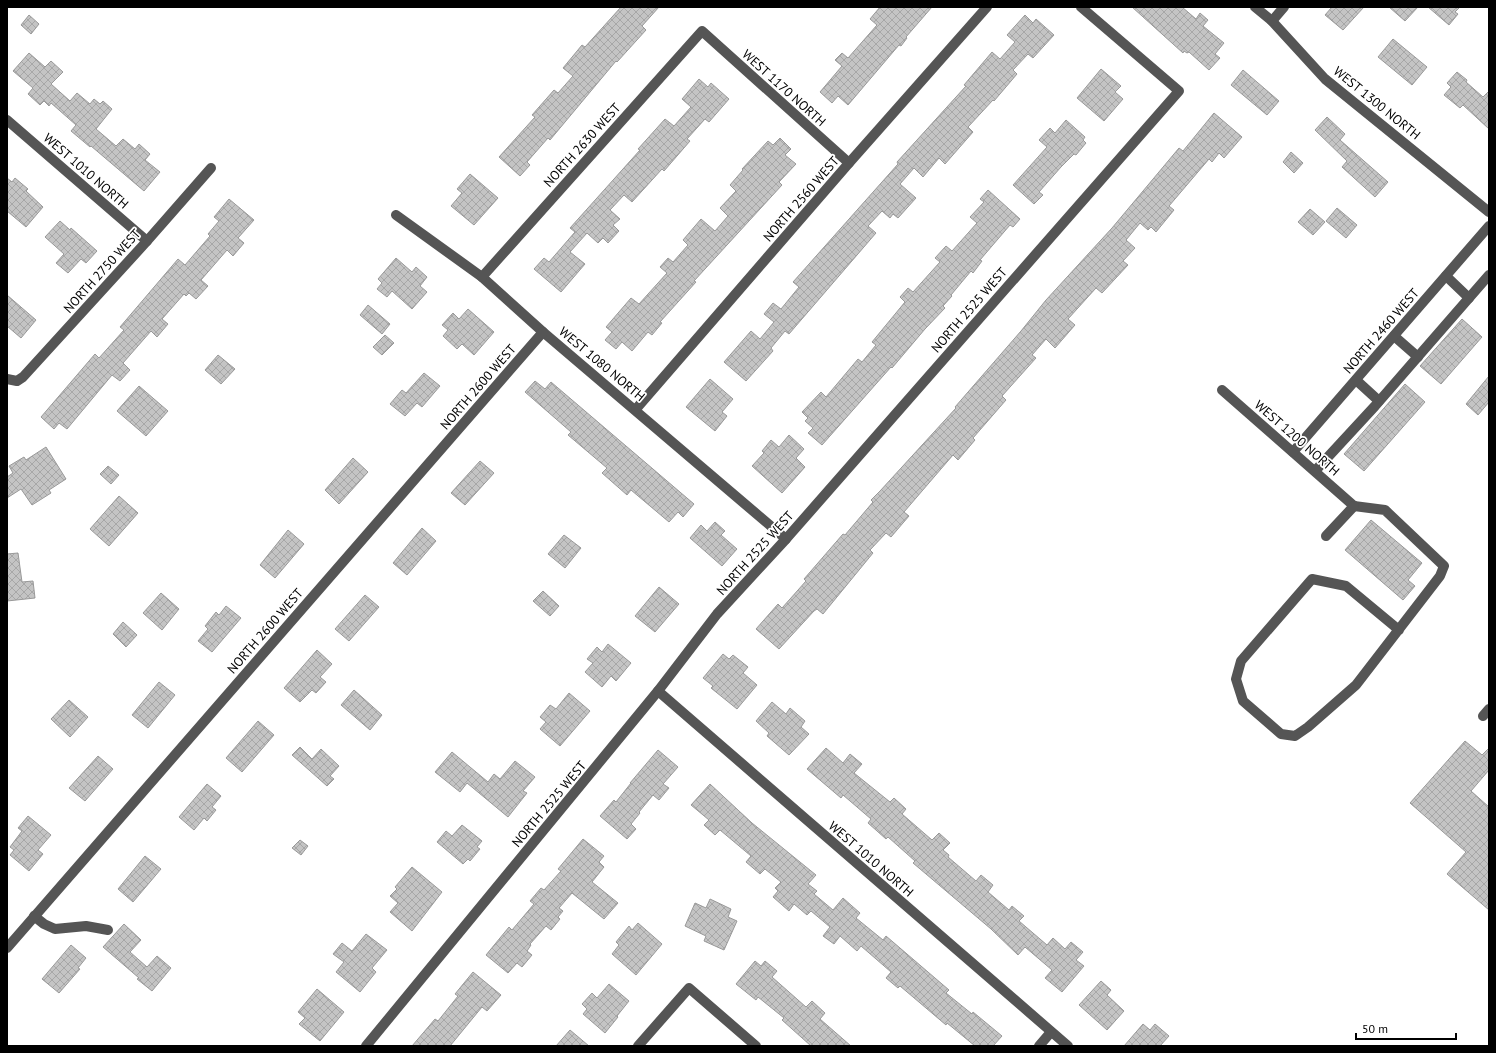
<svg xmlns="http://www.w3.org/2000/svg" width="1496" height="1053" viewBox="0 0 1496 1053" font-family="'PT Sans',sans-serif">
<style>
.building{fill:url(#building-cross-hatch);stroke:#999}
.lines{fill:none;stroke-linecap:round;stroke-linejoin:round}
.minor{stroke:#555;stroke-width:10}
.labels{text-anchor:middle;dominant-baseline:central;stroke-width:3.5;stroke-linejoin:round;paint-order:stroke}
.street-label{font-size:13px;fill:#000;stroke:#fff}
</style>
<defs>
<pattern id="building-cross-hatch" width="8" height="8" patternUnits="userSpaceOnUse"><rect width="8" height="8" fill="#c4c4c4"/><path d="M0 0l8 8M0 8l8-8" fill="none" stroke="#a7a7a7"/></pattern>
</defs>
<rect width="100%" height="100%" fill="#fff"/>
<g class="building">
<path d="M621 7H659L642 26 646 30 617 62 616 61 550 140 548 138 527 162 530 165 520 176 499 157 535 117 532 115 554 90 558 93 573 76 563 68 582 45 585 47Z"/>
<path d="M880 7H932L906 37 907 38 901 46 899 45 848 105 838 96 832 103 820 92 842 66 835 60 842 53 848 58 877 25 870 19Z"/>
<path d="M1132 7H1182L1196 19 1200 13 1208 20 1203 26 1224 43 1215 54 1220 58 1209 70 1189 52 1187 53 1184 51 1183 53Z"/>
<path d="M1332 7H1364L1343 30 1325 15Z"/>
<path d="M1389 7H1418L1405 21Z"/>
<path d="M1428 7H1460L1455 12 1458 14 1449 25Z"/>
<path d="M29 15 39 24 31 34 21 25Z"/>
<path d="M1025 15 1033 23 1036 19 1054 35 1033 58 1028 54 1013 70 1017 74 994 101 993 100 968 127 973 132 945 164 939 158 923 177 914 168 900 184 916 198 898 218 893 214 890 218 882 211 868 226 876 233 789 334 785 331 771 348 773 351 746 381 724 362 751 331 760 339 774 322 764 314 773 303 781 309 799 287 793 282 898 164 897 162 966 86 964 85 992 52 1000 59 1015 42 1007 35Z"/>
<path d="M1393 39 1427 67 1412 85 1378 57Z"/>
<path d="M29 53 45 67 51 61 63 72 51 84 70 101 77 93 90 104 94 99 100 104 103 101 112 109 96 129 116 146 123 139 135 149 139 144 150 154 145 160 160 172 144 191 91 146 90 147 71 131 76 125 51 103 49 106 44 101 40 105 28 94 33 88 13 71Z"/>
<path d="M1101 69 1121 86 1115 92 1123 99 1104 121 1077 98Z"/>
<path d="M1243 70 1279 101 1267 115 1231 85Z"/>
<path d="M1457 72 1467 80 1466 82 1483 97 1489 91V129L1463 105 1460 108 1444 95 1451 87 1447 83Z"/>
<path d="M699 79 708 87 711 83 729 99 709 122 705 119 687 139 690 141 664 171 662 169 632 202 624 195 610 210 620 219 613 225 619 231 608 243 603 238 598 243 587 233 570 252 585 264 561 292 534 269 544 258 549 262 575 232 570 228 640 150 638 149 665 119 674 126 691 107 682 99Z"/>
<path d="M1214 113 1242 137 1224 158 1219 153 1212 162 1209 159 1169 206 1174 210 1156 232 1151 227 1148 230 1140 223 1126 240 1135 248 1123 261 1128 265 1102 293 1096 288 1068 319 1075 325 1055 348 1046 339 1032 355 1036 358 1002 396 1006 400 973 438 975 440 958 460 953 455 904 512 909 516 891 537 886 533 870 550 873 553 823 614 817 609 814 611 779 649 756 629 778 604 782 608 806 581 804 579 843 534 845 535 873 502 871 500 880 491 956 408 955 407 1021 331 1046 300 1112 228 1179 148 1183 151Z"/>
<path d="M1327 117 1345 134 1340 140 1388 182 1375 197 1342 167 1347 161 1315 130Z"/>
<path d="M1066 120 1085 137 1083 140 1086 143 1076 155 1074 154 1061 167 1039 192 1043 195 1034 204 1013 185 1047 147 1039 140 1050 128 1055 133Z"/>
<path d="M780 138 791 149 785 155 796 164 779 182 782 185 694 281 696 282 660 322 662 323 652 335 648 332 632 351 622 342 616 349 605 340 612 332 606 327 631 298 639 304 667 273 660 267 668 258 673 262 688 245 683 240 701 219 715 231 728 216 720 208 736 191 730 185 743 170 742 169 768 141 773 145Z"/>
<path d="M1291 152 1303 163 1294 173 1283 162Z"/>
<path d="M470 174 498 198 474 225 451 206 462 193 457 189Z"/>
<path d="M7 178 12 182 15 178 28 189 26 191 43 207 26 227 7 211Z"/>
<path d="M988 190 1020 219 1013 227 1010 225 980 260 982 261 973 273 971 271 951 295 952 296 943 306 945 308 925 329 892 368 891 367 822 445 808 433 813 428 805 421 808 418 802 412 821 392 826 397 858 359 862 362 876 345 872 342 905 302 900 297 908 288 913 292 940 262 935 258 946 246 952 251 977 223 970 217 984 202 980 199Z"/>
<path d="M229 199 254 220 238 238 244 243 233 256 227 250 201 280 208 286 196 299 189 293 186 296 184 294 162 319 168 324 157 337 151 331 123 363 130 370 120 381 112 375 67 429 59 423 54 429 41 417 95 354 99 358 124 330 120 327 178 259 185 265 210 236 208 234 219 221 214 217Z"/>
<path d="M1337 208 1357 225 1346 238 1326 221Z"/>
<path d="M1310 209 1325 222 1313 235 1298 222Z"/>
<path d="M60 221 70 230 71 228 97 251 86 263 81 259 68 273 56 263 64 254 45 237Z"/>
<path d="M396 258 412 272 416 267 427 277 420 286 427 292 412 309 392 291 387 297 377 289 382 283 378 279Z"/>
<path d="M7 295 36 320 21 338 7 326Z"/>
<path d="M368 305 390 324 382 334 360 315Z"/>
<path d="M468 309 494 332 474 355 462 344 457 349 443 336 448 330 442 325 453 313 459 319Z"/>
<path d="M1462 319 1482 337 1441 384 1420 366Z"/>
<path d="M385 335 394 343 382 355 373 347Z"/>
<path d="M218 355 235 369 221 384 205 370Z"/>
<path d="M424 373 440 386 422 407 417 403 405 416 390 404 402 390 406 393Z"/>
<path d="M1489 376V402L1478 415 1466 404Z"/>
<path d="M710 379 733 399 722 412 727 416 715 431 686 407Z"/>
<path d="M535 381 545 389 551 382 694 504 683 517 678 512 669 522 631 490 627 495 602 473 607 468 568 435 571 432 525 392Z"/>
<path d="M1405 384 1425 402 1364 471 1344 454Z"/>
<path d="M139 386 168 411 146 436 117 411Z"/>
<path d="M789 435 804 449 796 458 805 467 782 493 752 466 764 453 762 451 771 440 779 447Z"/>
<path d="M46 447 66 479 49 490 51 493 32 505 21 489 7 498V477L13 473 9 466 24 457 26 460Z"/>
<path d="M353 458 368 472 339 504 325 490Z"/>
<path d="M480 461 494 473 465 505 451 493Z"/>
<path d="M108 466 119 475 111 484 100 474Z"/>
<path d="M119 496 138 513 109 546 90 529Z"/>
<path d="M1371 520 1422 563 1408 580 1415 586 1403 600 1345 550Z"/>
<path d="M715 522 725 531 721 535 737 549 722 566 690 538 701 525 707 531Z"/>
<path d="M422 528 436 541 407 575 393 563Z"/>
<path d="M288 530 304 544 275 578 260 565Z"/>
<path d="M564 535 581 548 565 568 548 554Z"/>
<path d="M18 553 22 582 33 581 35 598 7 601V554Z"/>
<path d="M659 587 679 604 655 632 635 616Z"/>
<path d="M543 591 559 606 550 616 533 601Z"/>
<path d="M161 593 179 609 162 630 143 613Z"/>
<path d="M365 595 379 607 349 641 335 629Z"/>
<path d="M226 606 241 618 212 652 198 641 208 629 205 626 216 612 219 615Z"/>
<path d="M123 622 137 635 126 647 113 634Z"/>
<path d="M608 644 631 663 616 681 611 676 602 687 585 672 593 663 587 659 597 647 602 652Z"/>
<path d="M317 650 332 664 320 677 326 682 316 693 312 690 300 702 284 688Z"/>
<path d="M723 654 729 659 733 655 748 667 743 673 757 685 737 709 711 688 713 686 703 678Z"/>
<path d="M159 682 175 695 148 728 132 715Z"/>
<path d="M354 690 382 715 370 730 341 705Z"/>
<path d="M569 693 590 711 560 746 540 729 546 722 540 717 550 705 556 709Z"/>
<path d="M69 700 88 717 70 737 51 719Z"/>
<path d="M772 702 786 714 790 708 805 721 801 727 809 734 789 755 767 736 769 733 756 721Z"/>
<path d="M258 721 274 735 242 772 226 758Z"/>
<path d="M1465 741 1482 755 1489 748V770L1471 791 1489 807V910L1447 874 1466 852 1410 803Z"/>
<path d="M300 747 312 759 321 749 339 766 330 776 334 779 327 786 292 755Z"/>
<path d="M826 748 843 763 850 754 862 764 854 773 890 802 894 798 906 809 902 814 932 840 939 833 950 843 943 850 949 855 948 857 976 881 981 875 993 885 988 892 1009 910 1012 906 1024 916 1019 921 1047 945 1053 938 1065 949 1071 942 1083 952 1076 960 1084 966 1062 992 1045 978 1052 970 1025 947 1018 955 991 929 913 863 915 861 888 837 886 839 868 823 871 819 843 795 841 798 807 769Z"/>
<path d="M658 750 678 767 663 784 669 788 659 800 653 795 639 812 640 813 631 824 636 829 627 839 600 816 614 800 616 802 631 783H630Z"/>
<path d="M452 752 488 782 494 774 500 779 515 761 535 777 523 791 527 793 508 817 467 783 460 792 435 772Z"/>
<path d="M98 756 113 769 85 801 69 788Z"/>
<path d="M207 784 221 796 212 807 216 810 207 821 204 818 194 830 179 817Z"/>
<path d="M710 784 752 823 816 875 808 884 817 891 814 894 833 910 843 898 860 913 856 918 883 940 886 936 949 990 946 993 972 1014 973 1012 1002 1036 993 1046H975L947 1023 946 1025 900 986 898 988 886 978 891 972 861 946 857 951 840 936 834 944 823 936 830 927 811 911 807 915 794 904 789 911 773 897 778 891 775 888 781 882 765 869 760 874 746 862 751 856 720 830 715 835 704 825 709 820 691 805Z"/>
<path d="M28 816 51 835 38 850 43 854 29 871 10 855 14 850 10 847 22 831 18 828Z"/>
<path d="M462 825 482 841 477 847 480 849 470 861 468 859 463 864 437 842 446 831 452 836Z"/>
<path d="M583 839 604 856 599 862 604 867 592 882 618 903 604 919 572 893 559 908 563 911 558 917 560 919 551 930 546 926 530 944 531 945 527 951 532 955 522 967 517 963 508 973 486 955 509 927 512 930 534 904 530 901 541 888 544 890 561 871 558 869Z"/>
<path d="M300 840 308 846 301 855 292 848Z"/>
<path d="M145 856 161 869 133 902 118 889Z"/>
<path d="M412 867 442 892 412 931 390 912 398 903 390 896 397 889 395 887Z"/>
<path d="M710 899 731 909 728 917 737 921 724 950 704 941 706 936 685 926 695 903 706 908Z"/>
<path d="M638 923 662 944 636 975 612 954 619 945 616 942 629 926 632 930Z"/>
<path d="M124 924 141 940 130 952 147 967 157 956 171 968 152 991 137 979 139 978 103 947Z"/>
<path d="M366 934 387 950 372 968 376 972 360 992 336 972 344 962 333 954 342 943 352 951Z"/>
<path d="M71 945 86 958 78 968 80 969 59 993 42 979Z"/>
<path d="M755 961 761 966 765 961 777 971 772 977 806 1007 812 1001 825 1013 820 1019 851 1046H811L782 1020 784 1018 758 997 756 1000 736 984Z"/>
<path d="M473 972 501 995 487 1011 482 1007 450 1046H412L435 1019 438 1021 458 996 455 994Z"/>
<path d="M1101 981 1111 990 1107 995 1124 1011 1107 1030 1079 1005Z"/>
<path d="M609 984 629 1001 617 1016 618 1017 605 1033 583 1014 587 1009 582 1004 592 993 597 998Z"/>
<path d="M317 989 344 1012 320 1041 299 1024 305 1018 298 1012Z"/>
<path d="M1143 1024 1150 1030 1155 1024 1169 1036 1160 1046H1124Z"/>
<path d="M570 1030 589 1046H556Z"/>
</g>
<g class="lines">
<g class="minor">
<path d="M1255 7 1272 21 1325 79 1489 212"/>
<path d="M1272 21 1284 7"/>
<path d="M7 120 147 241"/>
<path d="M396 215 482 277 543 332 786 539"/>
<path d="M1446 276 1469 298"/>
<path d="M482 277 702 31 849 163"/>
<path d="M1394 336 1418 357"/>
<path d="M7 379 17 381 23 377 147 241 211 168"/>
<path d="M1356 380 1379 401"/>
<path d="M1222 390 1354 506"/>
<path d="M636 409 849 163 987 7"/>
<path d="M1293 452 1489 226"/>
<path d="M1315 471 1375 406 1489 275"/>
<path d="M1354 506 1385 510 1444 566 1440 576 1356 685 1308 727 1295 736 1281 734 1243 701 1236 679 1241 661 1312 579 1346 586 1399 630"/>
<path d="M1326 536 1354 506"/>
<path d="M658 691 1068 1046"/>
<path d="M1483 716 1489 709"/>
<path d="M34 916 44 924 55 929 86 926 108 930"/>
<path d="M7 948 543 332"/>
<path d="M366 1046 658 691 717 614 786 539 1179 91 1081 7"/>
<path d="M638 1046 689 988 756 1046"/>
<path d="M1039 1046 1051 1032"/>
</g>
</g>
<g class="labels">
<g class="street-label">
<text transform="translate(784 88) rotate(42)">WEST 1170 NORTH</text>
<text transform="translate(1377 103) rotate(39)">WEST 1300 NORTH</text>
<text transform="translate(582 145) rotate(-48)">NORTH 2630 WEST</text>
<text transform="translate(86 171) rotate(41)">WEST 1010 NORTH</text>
<text transform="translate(801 199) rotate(-49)">NORTH 2560 WEST</text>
<text transform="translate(102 271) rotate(-48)">NORTH 2750 WEST</text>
<text transform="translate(969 310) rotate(-49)">NORTH 2525 WEST</text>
<text transform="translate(1381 331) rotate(-49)">NORTH 2460 WEST</text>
<text transform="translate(602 364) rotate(40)">WEST 1080 NORTH</text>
<text transform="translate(478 387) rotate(-49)">NORTH 2600 WEST</text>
<text transform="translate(1297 438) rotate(41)">WEST 1200 NORTH</text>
<text transform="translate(755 553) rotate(-48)">NORTH 2525 WEST</text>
<text transform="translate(265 631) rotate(-49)">NORTH 2600 WEST</text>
<text transform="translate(549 804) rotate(-50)">NORTH 2525 WEST</text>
<text transform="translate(871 859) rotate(41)">WEST 1010 NORTH</text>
</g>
</g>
<rect width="1496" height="1053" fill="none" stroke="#000000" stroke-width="16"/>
<path d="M1356 1033v6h100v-6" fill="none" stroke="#000000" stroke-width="2"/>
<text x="1362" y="1033" font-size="12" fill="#000000" stroke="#ffffff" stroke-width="3" paint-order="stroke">50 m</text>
</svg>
